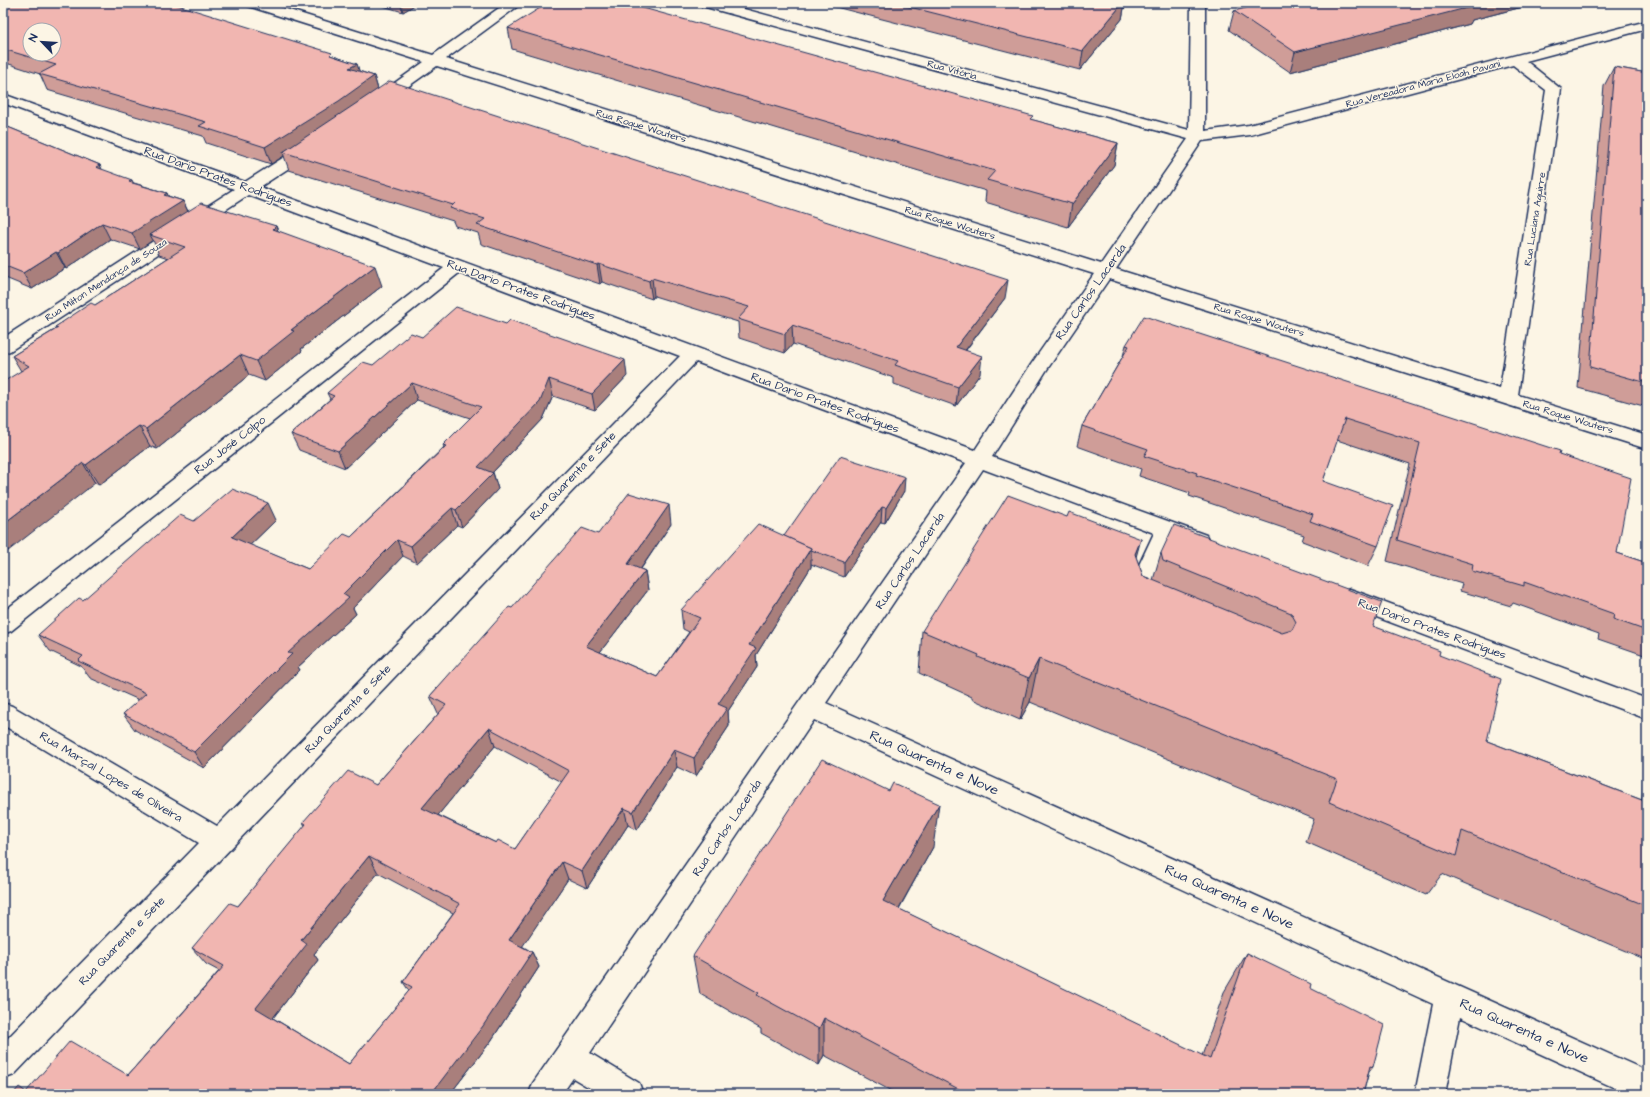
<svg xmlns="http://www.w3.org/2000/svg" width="1650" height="1097" viewBox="0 0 1650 1097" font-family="'Architects Daughter',sans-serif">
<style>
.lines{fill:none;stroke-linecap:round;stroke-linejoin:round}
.minor-casing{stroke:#1b2f5e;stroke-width:3}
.minor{fill:#fcf5e5;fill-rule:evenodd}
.wall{fill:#cf9d98;stroke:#1b2f5e;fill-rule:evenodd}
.shaded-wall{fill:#a97f7c;stroke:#1b2f5e}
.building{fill:#f1b6b1;stroke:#1b2f5e;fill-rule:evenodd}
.labels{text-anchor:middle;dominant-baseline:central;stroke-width:3;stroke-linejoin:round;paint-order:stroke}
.far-street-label{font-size:10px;fill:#1b2f5e;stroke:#fcf5e5}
.street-label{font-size:12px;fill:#1b2f5e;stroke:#fcf5e5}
.near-street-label{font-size:14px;fill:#1b2f5e;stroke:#fcf5e5}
</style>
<rect width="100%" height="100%" fill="#fcf5e5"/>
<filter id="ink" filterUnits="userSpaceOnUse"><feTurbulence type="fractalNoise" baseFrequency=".025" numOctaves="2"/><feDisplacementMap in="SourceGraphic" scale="8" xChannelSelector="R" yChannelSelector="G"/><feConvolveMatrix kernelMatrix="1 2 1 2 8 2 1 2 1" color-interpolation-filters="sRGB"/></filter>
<g filter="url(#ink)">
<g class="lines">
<g class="minor-casing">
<g id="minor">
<path d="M246 3H267L433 55 506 3H522L446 59 1101 264 1188 139 702 6 700 3H722L1189 130 1191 3H1205V131L1249 125 1647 21V29L1526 61 1561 89 1518 395 1647 435V449L1109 279 1046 371 992 457 1206 535 1209 541 1206 547 1198 549 1172 540 1146 597 1148 604 1145 610 1137 613 1129 610 1124 597 1154 533 983 469 826 703 1647 1071V1094H1628L1460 1017 1445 1094H1415L1433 1004 814 720 590 1053 639 1083 643 1094H600L573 1078 562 1094H529L533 1083 966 463 696 362 14 1075 3 1079V1043L199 843 3 725V703L12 706 217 826 680 356 459 273 11 631 3 634V612L444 268 248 195 10 351 3 353V338L234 189 3 103V94L245 182 306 143H318L320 146 318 149 260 187 975 450 1032 363 1094 274 437 66 382 105H372L370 102 372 99 424 62 248 6ZM1513 65 1546 90 1500 389 1116 269 1202 141 1250 135Z"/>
<path d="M1350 589 1647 699V719L1342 604 1339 598 1342 592Z"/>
</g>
</g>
<use href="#minor" class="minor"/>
</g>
<g class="wall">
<path d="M3 3 333 56 357 64 359 71 374 76 378 89 1005 298 966 350 980 374 956 406 894 384V378L793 344 785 353 739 338 738 322 654 296 652 299 602 282 600 284 481 244 478 233 455 226 453 221 289 170 284 156 271 164 206 143 203 136 47 90 40 74 3 62Z"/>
<path d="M373 3H418L403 12Z"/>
<path d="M820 3H1125L1122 19 1080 70Z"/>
<path d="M1265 3H1538L1472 20 1470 24 1290 72 1229 30 1234 11Z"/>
<path d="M508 28 1033 120 1118 143 1114 165 1068 227 985 202 986 191 512 49Z"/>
<path d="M1614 67 1647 73V407L1578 388 1604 86Z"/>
<path d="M3 125 100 165 102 170 134 183 167 193 168 196 183 201 188 211 276 226 278 231 382 286 301 349 302 351 265 381 249 375 157 449 150 446 99 485 95 483 21 371 12 356 56 329 55 327 95 305 168 258 159 255 153 240 140 249 110 239 66 269 65 268 32 289 3 277Z"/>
<path d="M422 337 627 376 595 410 553 396 543 419 493 472 498 489 462 527 457 525 417 563 403 556 353 608 356 614 298 667 300 670 204 768 135 730 123 714 139 700 90 678 81 666 50 651 38 635 83 600 194 521 276 520 250 545 308 569 351 537 444 447 443 445 470 418 417 400 345 468 299 450 291 434 330 399 327 393 373 365Z"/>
<path d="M1126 345 1559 454 1617 553 1647 563V656L1598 639 1599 634 1513 603 1511 606 1460 591 1462 584 1387 561 1410 464 1337 440 1323 481 1378 546 1368 566 1302 541 1304 535 1189 496 1190 493 1139 476 1141 469 1077 446 1082 426 1123 356Z"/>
<path d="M904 491 885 523 881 522 844 577 811 564V567L756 655 757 667 728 711 729 726 696 776 677 767 637 830 628 825 587 888 568 879 522 946 532 952 539 967 491 1041 450 1094H13L128 1075 219 971 206 964 192 948 238 906 305 826 303 822 376 785 438 714 430 696 512 608 598 534 671 524 641 569 645 571 648 590 600 652 657 677 689 632 683 629 681 610 784 536ZM495 746 562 782 515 849 496 843 438 815ZM378 873 453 913 403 982 409 991 349 1064 273 1018 318 960 314 954Z"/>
<path d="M1067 517 1136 557 1143 576 1153 580 1161 553 1373 626 1439 655 1487 741 1642 800 1644 766 1647 763V960L1442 874 1426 895 1306 842 1314 819 1030 702 1020 720 972 699V697L919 673 922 631Z"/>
<path d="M933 847 899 909 1202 1056 1224 992 1247 953 1310 988 1373 1067 1369 1072 1363 1094H897L824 1055 819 1065 761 1033V1029L700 994 693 956Z"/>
</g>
<g class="shaded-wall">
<path d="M401 3H418L403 12Z"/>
<path d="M1123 3H1125L1122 19 1080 70 1083 51Z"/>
<path d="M1474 3H1538L1472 20 1470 24 1290 72 1295 52Z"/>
<path d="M357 64 362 80 349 68Z"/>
<path d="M374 76 379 93 283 152 284 156 271 164 265 147Z"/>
<path d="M1118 143 1114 165 1068 227 1072 204Z"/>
<path d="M100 165 107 180 96 167Z"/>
<path d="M132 180 139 195 129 182Z"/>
<path d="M167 193 173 207 183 201 190 216 150 235 153 240 140 249 132 233 164 195Z"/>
<path d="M102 223 110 239 66 269 58 253Z"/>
<path d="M276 226 284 246 273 229Z"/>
<path d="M56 252 65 268 32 289 23 273Z"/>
<path d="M599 264 602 282 600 284 597 265Z"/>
<path d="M375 266 382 286 301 349 302 351 265 381 256 361 291 330Z"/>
<path d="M652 278 654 296 652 299 649 281Z"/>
<path d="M1008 280 1005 298 954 365 956 347Z"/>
<path d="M792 325 793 344 785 353V334Z"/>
<path d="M240 355 249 375 157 449 146 429Z"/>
<path d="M982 356 980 374 956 406 958 387Z"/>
<path d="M625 360 627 376 595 410 592 394Z"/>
<path d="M549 379 553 396 543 419 491 474 493 473 498 489 462 527 456 510 478 467Z"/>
<path d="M412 383 417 400 345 468 338 451Z"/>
<path d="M139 426 150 446 99 485 86 465Z"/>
<path d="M83 463 95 483 3 555V524Z"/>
<path d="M905 477 904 491 885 523 886 508Z"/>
<path d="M268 503 276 520 241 554 232 537Z"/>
<path d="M669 505 671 524 631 583 628 564Z"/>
<path d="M882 507 881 522 844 577V562Z"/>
<path d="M452 508 457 525 417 563 411 546Z"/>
<path d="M1141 539 1129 583 1135 554Z"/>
<path d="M397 540 403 556 353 608 356 614 298 667 300 670 204 768 194 752 343 594Z"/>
<path d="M811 548V567L756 655 757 667 728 711 729 726 696 776 694 758 718 704 749 645Z"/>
<path d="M645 571 648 590 590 665 586 646Z"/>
<path d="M1039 659 1030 702 1020 720 1029 678Z"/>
<path d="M489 728 495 746 430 825 422 808Z"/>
<path d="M674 750 677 767 637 830 633 812Z"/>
<path d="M939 804 933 847 880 942 883 901Z"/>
<path d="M624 808 628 825 587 888 582 871Z"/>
<path d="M369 856 378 873 314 954 318 960 269 1023 256 1008 301 940Z"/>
<path d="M562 862 568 879 516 956 509 940Z"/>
<path d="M532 952 539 967 491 1041 450 1094H431Z"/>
<path d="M824 1018V1055L819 1065V1029Z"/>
<path d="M401 1089 405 1094H397Z"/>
</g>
<g class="building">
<path d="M3 3H171L332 53 330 55 357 64 349 68 374 76 339 101 265 147 199 126 206 122 39 74 56 65 3 49ZM30 30H54V54H30Z"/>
<path d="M548 3H625L1033 116 1030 119 1118 143 1072 204 987 180 995 171 508 28Z"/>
<path d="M894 3H1123L1083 51Z"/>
<path d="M1265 3H1474L1478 5 1295 52 1234 11Z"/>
<path d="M1614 67 1647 73V383L1590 367Z"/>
<path d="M390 81 1008 280 956 347 982 356 958 387 895 365 898 361 792 325 785 334 738 319 749 307 652 278 649 281 599 264 597 265 477 225 485 219 450 208 456 202 453 205 283 152Z"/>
<path d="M3 125 100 165 96 167 132 180 129 182 167 193 164 195 183 201 132 233 102 223 58 253 56 252 23 273 3 265Z"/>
<path d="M201 203 276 226 273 229 375 266 291 330 294 331 256 361 240 355 146 429 139 426 86 465 83 463 3 524V382L29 366 12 356 58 328 55 327 91 303 95 305 185 247 150 235Z"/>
<path d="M456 307 506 324 510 320 625 360 592 394 549 379 540 402 478 467 493 473 456 510 452 508 411 546 397 540 343 594 349 598 288 653 292 654 194 752 123 714 146 693 78 661 83 656 38 635 79 598 83 600 180 515 194 521 232 489 268 503 232 537 308 569 344 534 351 537 446 446 443 445 481 407 412 383 338 451 291 434 334 396 327 393 363 362 373 365 411 333 422 337Z"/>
<path d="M1144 316 1560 451 1559 454 1631 478 1617 553 1647 563V631L1613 619 1614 614 1524 582V586L1472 571 1473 564 1397 540 1420 443 1345 419 1323 481 1393 506 1378 546 1310 521 1313 514 1196 475 1197 473 1144 456 1148 449 1082 426 1129 346 1126 345Z"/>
<path d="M840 456 905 477 886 508 882 507 844 562 811 550V548L784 536Z"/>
<path d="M629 493 669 505 628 564 645 571 586 646 657 677 700 618 681 610 758 524 811 548 749 645 756 648 718 704 727 708 694 758 674 750 633 812 624 808 582 871 562 862 509 940 532 952 483 1026 431 1094H408L401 1089 397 1094H13L19 1087 26 1092 70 1041 128 1075 224 966 192 948 230 903 238 906 306 824 303 822 348 771 376 785 446 705 430 696 509 607 512 608 582 528 598 534ZM489 728 569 771 515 849 498 840 496 843 422 808ZM369 856 460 904 403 982 412 987 349 1064 256 1008 307 944 301 940Z"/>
<path d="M1008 495 1067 517 1069 512 1141 539 1135 554 1143 576 1282 633 1292 630 1296 622 1291 613 1163 561 1161 553 1174 525 1382 602 1373 626 1440 651 1439 655 1501 679 1487 741 1647 802V906L1462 831 1456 856 1329 802 1337 779 1039 659 1029 678 978 657 979 655 922 631Z"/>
<path d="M822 759 889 791 893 783 939 804 883 901 1210 1059 1247 953 1311 984 1310 988 1384 1025 1373 1067 1370 1066 1363 1094H968L824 1018 819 1029 757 995 759 993 693 956Z"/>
</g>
</g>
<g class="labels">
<g class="far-street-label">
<text transform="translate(952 70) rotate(15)">Rua Vitória</text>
<text transform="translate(1423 84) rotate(-15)">Rua Vereadora Maria Eloah Pavani</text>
<text transform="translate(641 126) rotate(17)">Rua Roque Wouters</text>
<text transform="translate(1535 219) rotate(-81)">Rua Luciana Aguirre</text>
<text transform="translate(950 223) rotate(17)">Rua Roque Wouters</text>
<text transform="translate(106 280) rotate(-33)">Rua Milton Mendonça de Souza</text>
<text transform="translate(1259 320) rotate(17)">Rua Roque Wouters</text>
<text transform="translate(1568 417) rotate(17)">Rua Roque Wouters</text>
</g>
<g class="street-label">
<text transform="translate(218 177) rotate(20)">Rua Dario Prates Rodrigues</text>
<text transform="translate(521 290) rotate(20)">Rua Dario Prates Rodrigues</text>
<text transform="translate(1091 292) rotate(-55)">Rua Carlos Lacerda</text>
<text transform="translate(825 403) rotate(20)">Rua Dario Prates Rodrigues</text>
<text transform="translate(230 445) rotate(-38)">Rua José Colpo</text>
<text transform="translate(573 476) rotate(-46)">Rua Quarenta e Sete</text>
<text transform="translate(910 561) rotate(-56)">Rua Carlos Lacerda</text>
<text transform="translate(1432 629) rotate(20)">Rua Dario Prates Rodrigues</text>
<text transform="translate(348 709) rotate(-46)">Rua Quarenta e Sete</text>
<text transform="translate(111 777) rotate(31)">Rua Marçal Lopes de Oliveira</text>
<text transform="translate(727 828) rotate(-56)">Rua Carlos Lacerda</text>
<text transform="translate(122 941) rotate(-46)">Rua Quarenta e Sete</text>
</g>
<g class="near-street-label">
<text transform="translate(934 763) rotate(24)">Rua Quarenta e Nove</text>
<text transform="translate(1229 897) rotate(24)">Rua Quarenta e Nove</text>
<text transform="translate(1524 1031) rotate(24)">Rua Quarenta e Nove</text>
</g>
</g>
<rect width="1650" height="1097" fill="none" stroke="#fcf5e5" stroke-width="16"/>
<rect x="8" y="8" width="1634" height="1081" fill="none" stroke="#1b2f5e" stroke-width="1.5" filter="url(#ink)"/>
<g transform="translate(42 42) rotate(295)"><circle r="19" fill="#fcf5e5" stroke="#a2a6af"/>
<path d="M0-3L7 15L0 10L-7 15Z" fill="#1b2f5e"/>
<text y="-6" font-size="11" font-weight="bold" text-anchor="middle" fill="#1b2f5e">N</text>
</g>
</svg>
